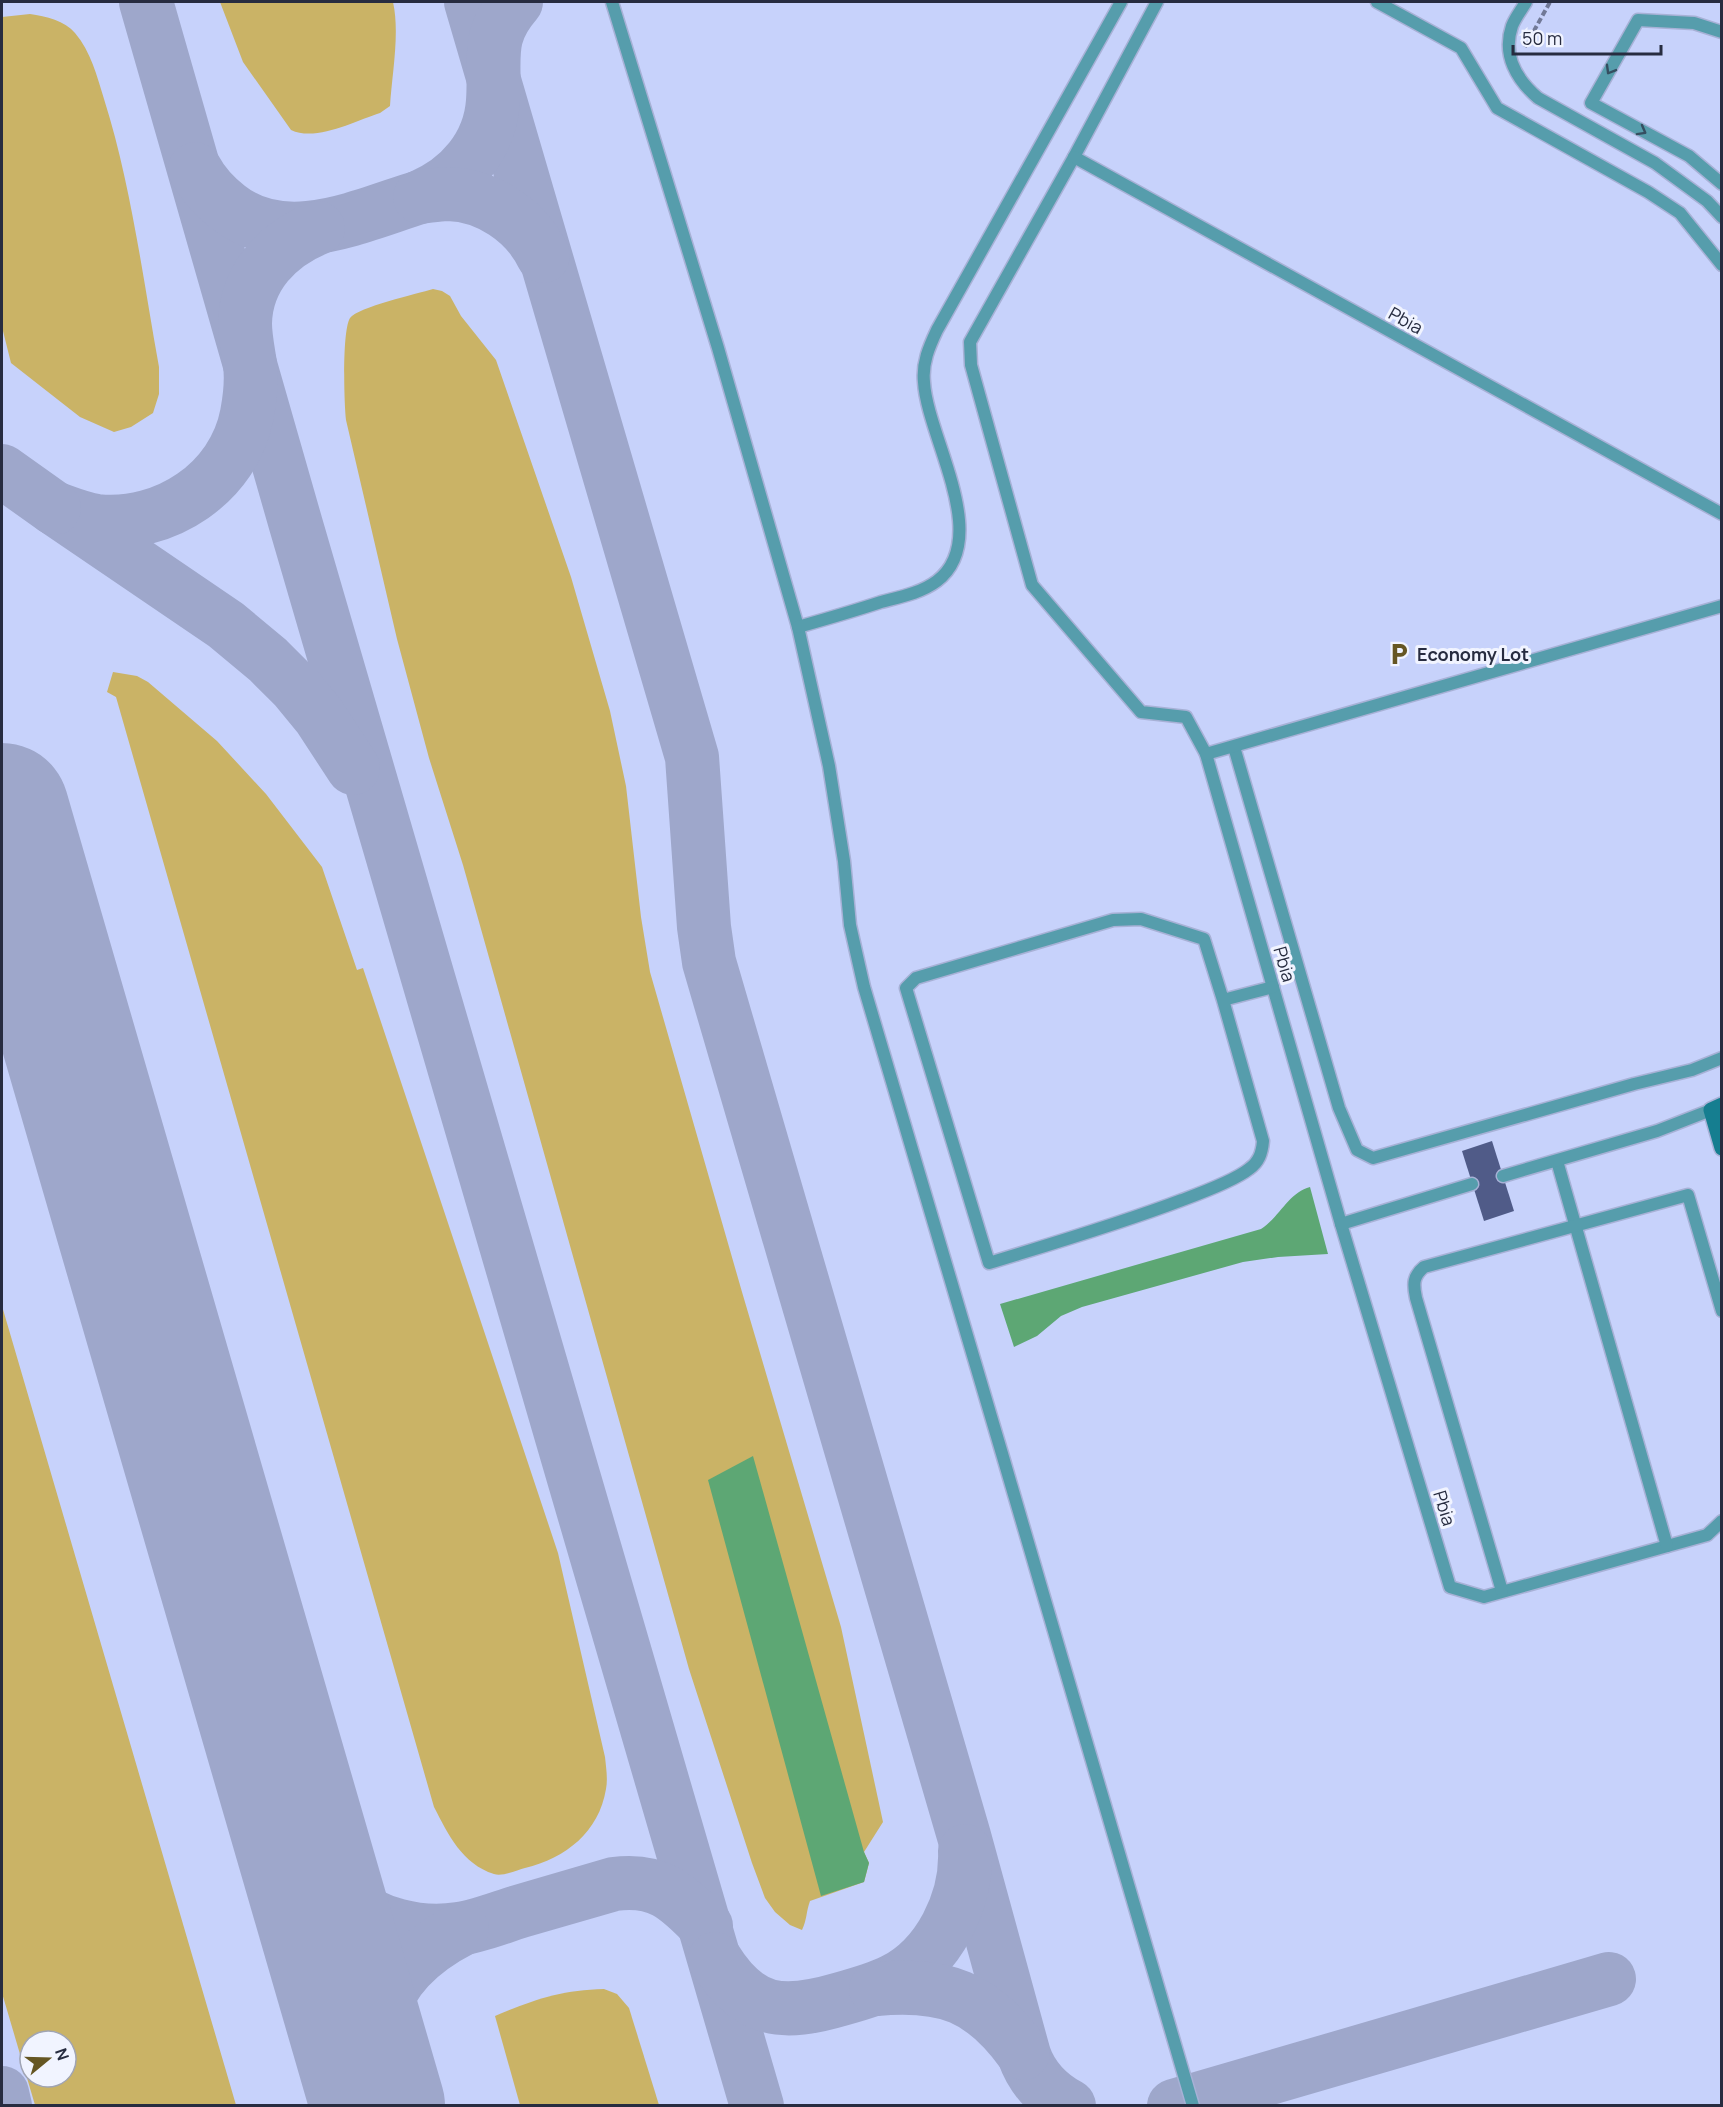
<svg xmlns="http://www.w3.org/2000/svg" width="1723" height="2107" viewBox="0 0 1723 2107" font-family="Manrope,sans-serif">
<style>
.green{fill:#cab366;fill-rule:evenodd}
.water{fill:#5da774}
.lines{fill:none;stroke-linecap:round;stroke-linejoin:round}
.taxiway{stroke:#9ea7cb;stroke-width:54}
.runway{stroke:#9ea7cb;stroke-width:134}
.building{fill:#505b88}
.lane-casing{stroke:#a7b1d6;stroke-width:15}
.secondary-casing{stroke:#a7b1d6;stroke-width:18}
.path{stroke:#717997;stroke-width:4;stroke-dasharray:6 3;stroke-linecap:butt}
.lane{stroke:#569dac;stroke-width:12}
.secondary{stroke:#157e90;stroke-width:15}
.oneway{stroke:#354e60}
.labels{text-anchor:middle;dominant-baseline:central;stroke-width:6;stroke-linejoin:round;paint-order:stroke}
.street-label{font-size:18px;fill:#272c40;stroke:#f1f4ff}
.poi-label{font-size:18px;font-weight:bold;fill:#272c40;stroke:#f1f4ff;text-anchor:start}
</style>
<rect width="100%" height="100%" fill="#c7d2fb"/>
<g class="green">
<path d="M220 2H393C400 33 392 74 390 106L380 113C355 121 316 142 291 130L243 62Z"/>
<path d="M30 14C46 16 65 21 75 33 91 52 97 76 104 99 131 184 143 279 159 367V394L153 413 131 427 114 432 80 417 11 363 2 327V17Z"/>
<path d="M433 289 442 291 450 296 461 316 496 360 571 577 610 711 626 786 641 917 650 972 742 1292 841 1627 883 1822 864 1852 869 1863 864 1882 810 1901C806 1912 807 1920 802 1930L790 1925 775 1912 765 1898 752 1863 689 1669 463 865 429 758 397 639 346 420C344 403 342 331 350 318 358 307 417 294 433 289Z"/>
<path d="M113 672 137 676 148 682 217 741 266 794 322 867 357 970 363 968 558 1553 605 1757C606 1767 608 1779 606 1789 599 1832 566 1858 525 1868 517 1870 502 1877 494 1874 462 1864 448 1834 434 1807L116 697 107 692Z"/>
<path d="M2 1306 236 2105H35L2 1993ZM30 2041H66V2077H30Z"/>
<path d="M604 1989 617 1994 629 2008 659 2105H520L495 2016C533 2000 561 1990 604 1989Z"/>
</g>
<g class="water">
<path d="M1310 1187 1328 1254 1278 1257 1243 1262 1082 1307 1061 1316 1037 1336 1014 1347 1000 1304 1261 1229C1279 1218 1289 1192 1310 1187Z"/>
<path d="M753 1456 864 1852 869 1863 864 1882 821 1896 708 1480Z"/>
</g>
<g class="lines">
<g class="taxiway">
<path d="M146 2 296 525 757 2106"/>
<path d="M471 2 692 757 704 927 709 962 964 1836 1024 2055C1032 2078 1047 2094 1069 2106"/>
<path d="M195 169C203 184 214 196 228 207 285 252 359 216 420 197 460 180 490 146 493 101 496 58 485 38 516 2"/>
<path d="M420 197C429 196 439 194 448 194 488 195 526 221 543 256"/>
<path d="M318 228C278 244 246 277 245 323 245 337 248 351 250 364 252 381 250 398 247 414 234 483 165 528 97 521 82 519 68 513 54 508L226 625 268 660 296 688 319 716 353 768"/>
<path d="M2 471 54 508"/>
<path d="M297 1828C311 1852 323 1876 344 1896 373 1925 420 1935 459 1929 480 1926 501 1917 521 1911 552 1902 583 1893 614 1884 658 1878 677 1896 706 1926"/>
<path d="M715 1959C749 2014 783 2016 841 1999 859 1994 877 1989 893 1981 939 1958 967 1901 965 1851"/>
<path d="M876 1989C945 1983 982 1996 1023 2053"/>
<path d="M374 2091C375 2067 375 2043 380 2020 390 1977 425 1948 462 1929"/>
<path d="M2 2093 5 2106"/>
<path d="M1174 2106 1609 1979"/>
</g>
<path class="runway" d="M2 810 378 2106"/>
</g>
<path class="building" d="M1492 1141 1514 1211 1484 1221 1462 1151Z"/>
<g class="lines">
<g class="lane-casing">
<g id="lane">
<path d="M612 2 718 348 798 627 829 766 844 861 850 925 864 987 1003 1457 1193 2106"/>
<path d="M1157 2 1074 157 970 342 971 365 1032 585 1141 712 1186 717 1206 754 1341 1224 1450 1587 1484 1597 1707 1535 1722 1521"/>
<path d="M1377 2 1461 48 1497 108 1648 192 1680 213 1722 265"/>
<path d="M1526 2C1522 9 1515 18 1512 26 1502 55 1517 80 1538 98L1655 163 1707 201 1722 217"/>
<path d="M1722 32 1694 23 1638 20 1591 103 1689 156 1722 184"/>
<path d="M1074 157 1722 514"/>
<path d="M798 627C826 619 854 611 881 602 900 597 921 593 937 581 993 538 927 437 924 382 922 363 929 347 937 330L1121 2"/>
<path d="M1234 747 1339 1108 1357 1150 1373 1158 1634 1084 1692 1070 1722 1058"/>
<path d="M1206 754 1722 606"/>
<path d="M1223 1000 1263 1141C1262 1153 1259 1162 1249 1169 1234 1181 1201 1193 1182 1200 1119 1224 1054 1243 989 1263L906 988 916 978 1113 920 1141 919 1204 939 1223 1000 1273 987"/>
<path d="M1557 1161 1667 1546"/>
<path d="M1503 1176 1657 1131 1711 1110"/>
<path d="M1341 1224 1472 1184"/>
<path d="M1502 1591 1416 1298C1413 1284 1413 1276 1424 1267L1688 1195 1722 1311"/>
</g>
</g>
<g class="secondary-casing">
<path id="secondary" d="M1722 1105 1711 1110 1722 1148"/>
</g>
<path class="path" d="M1525 47 1550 2"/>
<use href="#lane" class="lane"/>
<use href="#secondary" class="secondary"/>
</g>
<defs><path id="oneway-chevron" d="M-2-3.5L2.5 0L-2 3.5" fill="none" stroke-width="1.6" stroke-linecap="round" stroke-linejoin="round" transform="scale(1.5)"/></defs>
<g class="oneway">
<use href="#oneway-chevron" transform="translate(1610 70) rotate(120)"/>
<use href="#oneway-chevron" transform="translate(1642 131) rotate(29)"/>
</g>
<defs>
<g id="parking-bare" transform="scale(1.8)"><path d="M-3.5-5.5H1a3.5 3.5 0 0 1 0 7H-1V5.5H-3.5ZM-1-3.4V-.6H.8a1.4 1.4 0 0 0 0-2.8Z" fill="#655623" stroke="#f1f4ff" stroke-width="2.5" paint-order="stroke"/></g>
</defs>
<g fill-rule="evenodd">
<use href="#parking-bare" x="1399" y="654"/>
</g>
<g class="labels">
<g class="street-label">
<text transform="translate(1406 320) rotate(29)">Pbia</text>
<text transform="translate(1285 964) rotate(74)">Pbia</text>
<text transform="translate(1445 1508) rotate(73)">Pbia</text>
</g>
<g class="poi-label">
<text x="1417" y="654">Economy Lot</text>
</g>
</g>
<rect width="1723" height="2107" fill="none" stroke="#272c40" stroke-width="6"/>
<g transform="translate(48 2059) rotate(71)"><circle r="28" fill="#f1f4ff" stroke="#a0a4b3" stroke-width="1.5"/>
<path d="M0-4.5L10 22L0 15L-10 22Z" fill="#655623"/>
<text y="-9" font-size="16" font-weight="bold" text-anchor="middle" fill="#272c40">N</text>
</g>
<path d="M1513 45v9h148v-9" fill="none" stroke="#272c40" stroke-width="3"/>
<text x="1522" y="45" font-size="18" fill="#272c40" stroke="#f1f4ff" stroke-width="4.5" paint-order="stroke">50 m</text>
</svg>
